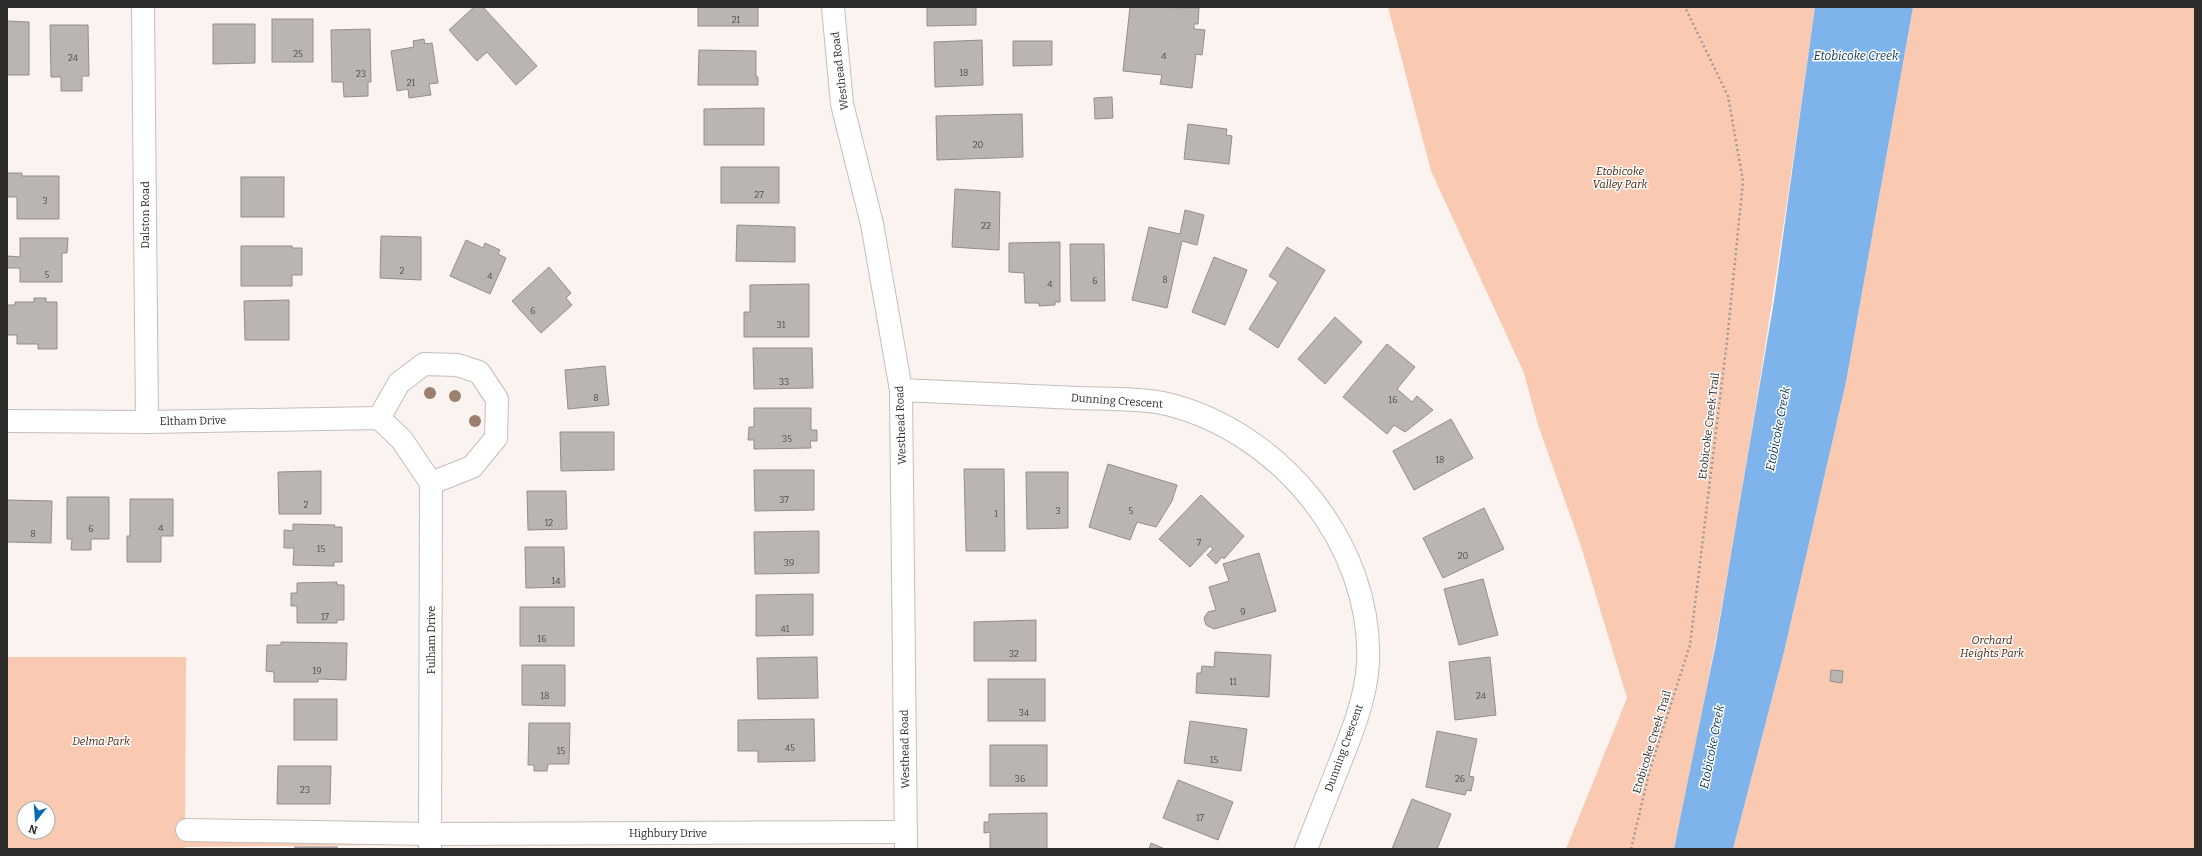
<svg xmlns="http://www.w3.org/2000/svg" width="2202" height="856" viewBox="0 0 2202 856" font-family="Bitter,serif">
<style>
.green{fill:#fac9b1;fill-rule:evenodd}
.water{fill:#7eb4eb}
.building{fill:#bbb5b2;stroke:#938e8b}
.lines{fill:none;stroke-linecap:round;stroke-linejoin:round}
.minor-casing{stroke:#c4bebb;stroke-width:24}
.path{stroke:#9e9997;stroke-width:2.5;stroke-dasharray:2 3;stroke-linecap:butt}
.minor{stroke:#fff;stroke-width:22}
.tree{fill:#9b806f}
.labels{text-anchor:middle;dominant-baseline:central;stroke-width:3;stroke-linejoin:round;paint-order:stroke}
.number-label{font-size:9px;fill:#514e4c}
.street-label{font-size:11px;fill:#2e2c2a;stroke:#fff}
.park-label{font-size:11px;font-style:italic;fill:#4e2206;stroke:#fff}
.water-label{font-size:12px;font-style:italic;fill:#0a3255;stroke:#fff}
</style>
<rect width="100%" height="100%" fill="#faf3f0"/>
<g class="green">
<path d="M1388 7H1815C1775 289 1734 571 1674 849H1566L1627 698 1580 543 1538 425 1524 373 1431 171Z"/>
<path d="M1913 7H2195V849H1733L1784 652 1846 382Z"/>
<path d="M7 657H186L185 825H385L386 845 185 847 184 849H7ZM24 808H48V832H24Z"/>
</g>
<path class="water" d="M1815 7H1913L1846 382 1784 652 1733 849H1674L1716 643 1774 301Z"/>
<g class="building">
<path d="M474 7H483L537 66 516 85 487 52 477 61 449 30Z"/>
<rect x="698" y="7" width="60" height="19"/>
<path d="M927 7H976V25L927 26Z"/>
<path d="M1130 7 1199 8 1198 24H1194V29L1205 30 1202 55 1196 54 1192 88 1160 84 1162 75 1123 71Z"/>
<rect x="272" y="19" width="41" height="43"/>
<path d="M7 21 29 22V75H7Z"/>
<path d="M213 24H255V63L213 64Z"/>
<path d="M50 25H88L89 76H82V91H61V77H51Z"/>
<path d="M370 29 371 82H368V96L344 97 343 82H332L331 30Z"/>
<path d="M424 39 425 44 432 43 438 83 429 84 431 95 409 98 408 89 397 91 391 51 414 47 413 41Z"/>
<path d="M982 40 983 85 935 87 934 42Z"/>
<path d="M1013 41H1052V65L1013 66Z"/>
<path d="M699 50 756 51V77H758V85H698Z"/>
<path d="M1112 97 1113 118 1095 119 1094 98Z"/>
<path d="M764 108V145H704V109Z"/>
<path d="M1022 114 1023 157 937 160 936 116Z"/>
<path d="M1188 124 1227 129 1226 135 1232 136 1229 164 1184 159Z"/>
<rect x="721" y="167" width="58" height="36"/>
<path d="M7 173H22V176H59V219H17V197H7Z"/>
<rect x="241" y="177" width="43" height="40"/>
<path d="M955 189 1000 192 999 250 952 247Z"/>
<path d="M1185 210 1204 215 1197 245 1182 241 1167 308 1132 300 1149 227 1180 234Z"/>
<path d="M737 225 795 227V262L736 261Z"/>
<path d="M381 236 421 237V280L380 278Z"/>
<path d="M20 238H68L67 253H62V282H20V268H7V256L20 257Z"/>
<path d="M466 240 483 248 485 243 500 250 498 254 506 258 490 294 450 276Z"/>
<path d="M1060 242V302H1055V305L1039 306V303H1025L1024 273 1009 272V243Z"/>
<path d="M1070 244H1104L1105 301H1071Z"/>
<path d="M241 246H292V248H302V275H292V286H241Z"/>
<path d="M1287 247 1325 270 1278 348 1249 329 1278 282 1269 276Z"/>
<path d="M1214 257 1247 270 1225 325 1192 312Z"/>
<path d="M549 267 571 293 566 298 572 305 541 333 512 301Z"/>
<path d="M809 284V337H744V312H750V285Z"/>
<path d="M34 298H46V302H57V349H38V344H17V335H7V305H15V302H34Z"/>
<path d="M289 300V340H245L244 301Z"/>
<path d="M1335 317 1362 342 1325 384 1298 359Z"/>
<path d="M1387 344 1415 367 1397 389 1412 402 1417 396 1433 410 1405 432 1394 425 1387 434 1343 397Z"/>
<path d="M753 348H812L813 388 754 389Z"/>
<path d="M605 366 609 405 568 409 565 370Z"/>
<path d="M754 408H811V430H817V441H810L811 448 754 449V440H748L749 427H754Z"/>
<path d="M1451 419 1473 458 1414 490 1393 451Z"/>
<path d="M560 432H614V470L561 471Z"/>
<path d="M1108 464 1177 485 1172 501 1156 527 1137 522 1130 540 1089 527Z"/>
<path d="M964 469H1004L1005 551H966Z"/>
<path d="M754 470H814V510L755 511Z"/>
<path d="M321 471V514H279L278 472Z"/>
<path d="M1026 472H1068V528L1027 529Z"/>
<path d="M527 491H566L567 529 528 530Z"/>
<path d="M1201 495 1244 536 1224 559 1222 557 1216 564 1207 555 1213 549 1210 546 1190 567 1159 539Z"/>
<path d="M67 497H109V539H91V550H71L72 539H67Z"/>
<path d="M130 499H173V536H161V562H127V536H130Z"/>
<path d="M7 500 52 501 51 543 7 542Z"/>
<path d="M1484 508 1504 549 1443 578 1423 538Z"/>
<path d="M293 524 335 525 334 527H342V562H334V566L293 565 294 548H284V530L293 531Z"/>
<path d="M819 531V573L755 574 754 532Z"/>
<path d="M525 547H564L565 587 526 588Z"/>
<path d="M1259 553 1276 611 1214 629 1206 625 1204 618 1208 612 1216 610 1209 587 1229 581 1223 564Z"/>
<path d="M1483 579 1498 635 1459 645 1444 589Z"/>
<path d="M337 582V585H344V620H337V623H297V606H291V593H297V583Z"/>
<path d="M813 594V635L756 636V595Z"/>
<rect x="520" y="607" width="54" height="39"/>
<path d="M1036 620V661H974V622Z"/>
<path d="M281 642 347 643 346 680 318 679V682H274V672L266 671 267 645H281Z"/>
<path d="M1215 652 1271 655 1269 697 1196 693 1197 673H1201L1202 666 1214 667Z"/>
<path d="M817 657 818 698 758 699 757 658Z"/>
<path d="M1490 657 1496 715 1455 720 1449 662Z"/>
<path d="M522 665H565V706L522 705Z"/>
<path d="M1831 670 1843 671 1842 683 1830 681Z"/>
<rect x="988" y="679" width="57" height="42"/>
<rect x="294" y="699" width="43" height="41"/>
<path d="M814 719 815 761 758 762V751H738V720Z"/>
<path d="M1190 721 1247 729 1241 771 1184 763Z"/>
<path d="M529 723H570L569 764H548L547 771H534V765H528Z"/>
<path d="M1437 731 1477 739 1469 776 1474 777 1471 791 1467 790 1465 795 1426 787Z"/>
<rect x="990" y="745" width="57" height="41"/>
<path d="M278 766H331L330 804H277Z"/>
<path d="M1178 780 1233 802 1218 840 1163 818Z"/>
<path d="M1412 799 1451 814 1437 849H1392Z"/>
<path d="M1047 813V849H990V832L984 833V822H989V814Z"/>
<path d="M1151 843 1165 849H1149Z"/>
<rect x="295" y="847" width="42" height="2"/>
</g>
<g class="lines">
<g class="minor-casing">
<g id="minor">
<path d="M143 7 147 422"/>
<path d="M833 7 842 104 872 224 901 390 906 849"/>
<path d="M901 390C960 393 1019 395 1077 398 1103 399 1143 398 1167 404 1281 432 1373 545 1368 663 1366 698 1352 733 1339 765 1328 793 1317 821 1306 849"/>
<path d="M379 418 399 383 424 364 457 365 479 372 497 399 496 438 472 467 431 483"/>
<path d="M7 421 147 422 379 418 402 440 431 483 430 849"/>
<path d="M187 830 431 834 906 832"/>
</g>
</g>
<path class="path" d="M1631 849 1650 769 1690 645 1727 341 1743 181 1728 96 1685 7"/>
<use href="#minor" class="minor"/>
</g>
<g class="tree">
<circle cx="430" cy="393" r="6"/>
<circle cx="455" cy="396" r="6"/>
<circle cx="475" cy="421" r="6"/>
</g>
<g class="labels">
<g class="number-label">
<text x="736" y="20">21</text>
<text x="298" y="54">25</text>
<text x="1164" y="56">4</text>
<text x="73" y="58">24</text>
<text x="964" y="73">18</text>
<text x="361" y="74">23</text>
<text x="411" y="83">21</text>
<text x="978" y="145">20</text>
<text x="759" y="195">27</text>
<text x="45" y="201">3</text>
<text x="986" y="226">22</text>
<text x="402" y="271">2</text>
<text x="47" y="275">5</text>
<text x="490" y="276">4</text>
<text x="1165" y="280">8</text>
<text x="1095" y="281">6</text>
<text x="1050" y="284">4</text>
<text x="533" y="311">6</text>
<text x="781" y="325">31</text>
<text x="784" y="382">33</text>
<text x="596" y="398">8</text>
<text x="1393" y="400">16</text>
<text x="787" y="439">35</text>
<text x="1440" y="460">18</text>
<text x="784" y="500">37</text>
<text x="306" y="505">2</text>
<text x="1058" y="511">3</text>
<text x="1131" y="511">5</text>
<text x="996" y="514">1</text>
<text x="549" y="523">12</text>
<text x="161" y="528">4</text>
<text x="91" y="529">6</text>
<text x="33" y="534">8</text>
<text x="1199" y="543">7</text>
<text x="321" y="549">15</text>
<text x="1463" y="556">20</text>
<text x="789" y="563">39</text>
<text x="556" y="581">14</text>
<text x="1243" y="612">9</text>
<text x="325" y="617">17</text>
<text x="785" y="629">41</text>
<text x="542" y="639">16</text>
<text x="1014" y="654">32</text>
<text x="317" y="671">19</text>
<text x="1233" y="682">11</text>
<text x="545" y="696">18</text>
<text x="1481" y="696">24</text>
<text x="1024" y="713">34</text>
<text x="790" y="748">45</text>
<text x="561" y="751">15</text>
<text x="1214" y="760">15</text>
<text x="1020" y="779">36</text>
<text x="1460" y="779">26</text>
<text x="305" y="790">23</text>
<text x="1200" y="818">17</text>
</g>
<g class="street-label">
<text transform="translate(840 71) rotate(-97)">Westhead Road</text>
<text transform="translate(145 215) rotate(-90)">Dalston Road</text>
<text transform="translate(1117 401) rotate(4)">Dunning Crescent</text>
<text transform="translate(193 421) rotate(-1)">Eltham Drive</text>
<text transform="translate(901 425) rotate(-92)">Westhead Road</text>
<text transform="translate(1709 426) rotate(-83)">Etobicoke Creek Trail</text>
<text transform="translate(431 640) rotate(-90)">Fulham Drive</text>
<text transform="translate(1652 742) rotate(-73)">Etobicoke Creek Trail</text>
<text transform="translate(1344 748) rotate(-70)">Dunning Crescent</text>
<text transform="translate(905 749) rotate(-91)">Westhead Road</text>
<text x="668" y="833">Highbury Drive</text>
</g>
<g class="park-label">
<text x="1620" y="171">Etobicoke<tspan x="1620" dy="13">Valley Park</tspan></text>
<text x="1992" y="640">Orchard<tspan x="1992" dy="13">Heights Park</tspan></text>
<text x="101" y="741">Delma Park</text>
</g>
<g class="water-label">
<text x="1856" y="56">Etobicoke Creek</text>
<text transform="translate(1778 429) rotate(-79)">Etobicoke Creek</text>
<text transform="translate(1712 747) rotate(-79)">Etobicoke Creek</text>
</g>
</g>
<rect width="2202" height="856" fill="none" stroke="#2e2c2a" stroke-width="16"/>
<g transform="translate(36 820) rotate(197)"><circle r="19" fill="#ffffff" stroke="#ababaa"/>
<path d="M0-3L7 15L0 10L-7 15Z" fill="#066bb7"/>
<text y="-6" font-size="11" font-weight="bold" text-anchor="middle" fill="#2e2c2a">N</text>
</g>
</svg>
